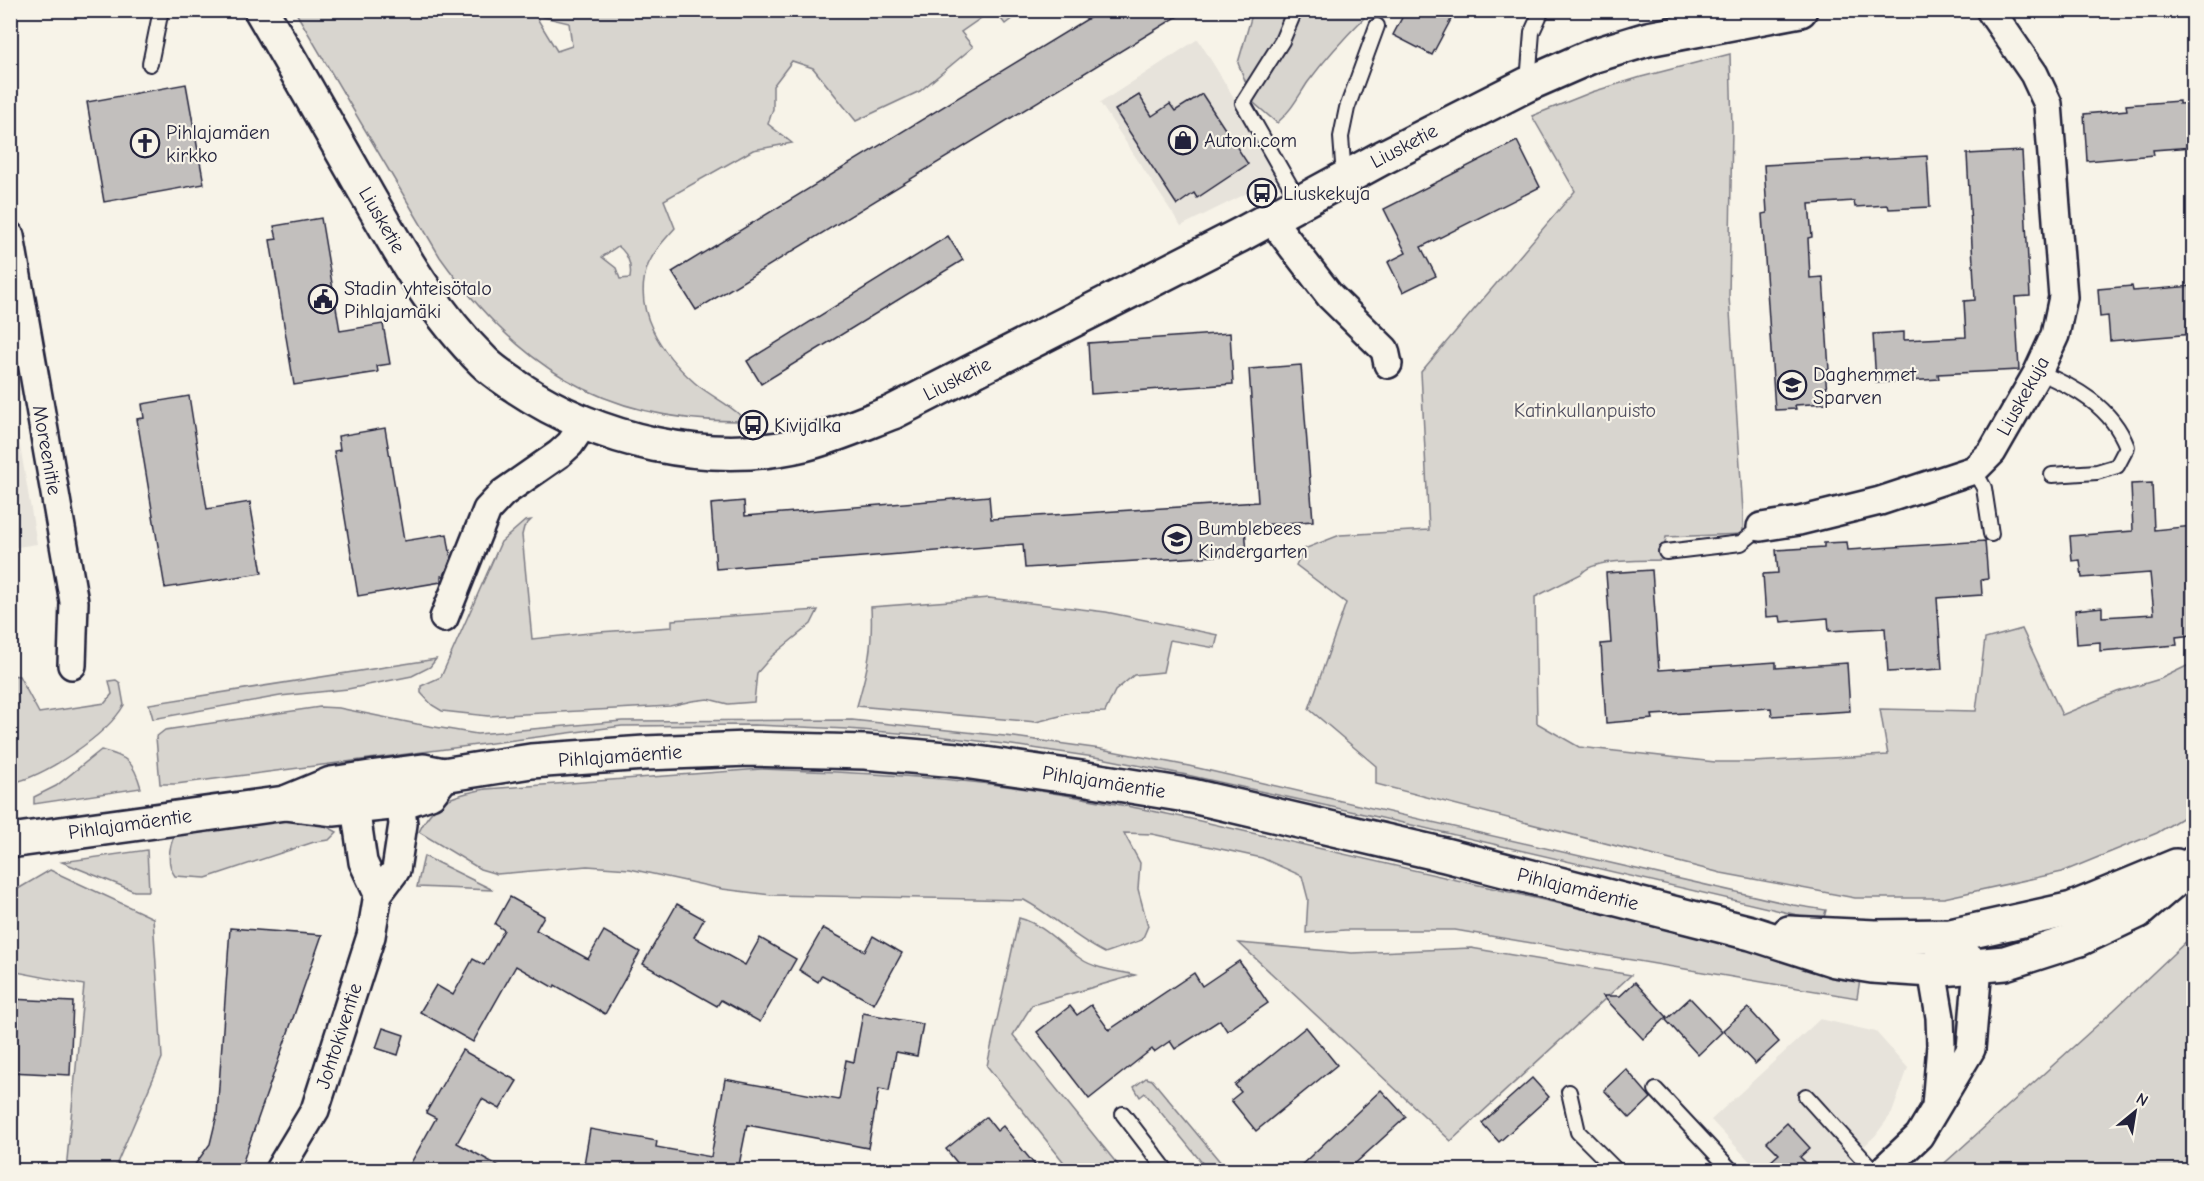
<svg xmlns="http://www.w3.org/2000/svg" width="2204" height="1181" viewBox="0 0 2204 1181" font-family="'Comic Neue',sans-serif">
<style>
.built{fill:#e7e3db}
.green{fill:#d8d5cf;stroke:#7d7c85;stroke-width:1.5;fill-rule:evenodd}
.building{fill:#c2bfbd;stroke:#22223b;stroke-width:1.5}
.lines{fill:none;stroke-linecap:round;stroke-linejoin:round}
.lane-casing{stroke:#22223b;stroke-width:18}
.street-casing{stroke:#22223b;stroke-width:32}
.secondary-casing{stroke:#22223b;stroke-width:38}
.primary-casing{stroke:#22223b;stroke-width:38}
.lane{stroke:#f7f3e8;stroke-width:14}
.street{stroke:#f7f3e8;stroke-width:27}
.secondary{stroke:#f7f3e8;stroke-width:33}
.primary{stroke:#f7f3e8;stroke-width:33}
.labels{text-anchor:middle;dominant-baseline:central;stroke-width:4.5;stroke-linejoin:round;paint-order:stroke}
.poi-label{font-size:20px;fill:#22223b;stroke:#f7f3e8;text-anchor:start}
.street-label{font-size:20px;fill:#22223b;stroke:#f7f3e8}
.park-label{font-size:20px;fill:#504f60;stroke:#f7f3e8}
</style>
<rect width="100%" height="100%" fill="#f7f3e8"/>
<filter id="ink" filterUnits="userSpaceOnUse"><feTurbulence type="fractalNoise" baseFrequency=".0167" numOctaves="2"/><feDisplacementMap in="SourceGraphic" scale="12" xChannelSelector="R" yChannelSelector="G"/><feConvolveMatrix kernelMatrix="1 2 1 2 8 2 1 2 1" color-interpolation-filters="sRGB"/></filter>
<g filter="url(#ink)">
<g class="built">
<path d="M1198 39 1282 176 1181 226 1100 103Z"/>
<path d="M10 388 37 544 11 548H10Z"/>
<path d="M1820 1019 1876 1032 1908 1068 1892 1113 1875 1136 1838 1170H1758L1711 1120Z"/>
</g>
<g class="green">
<path d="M295 11H991L961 32 973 47 920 91 856 121 813 68 792 61 773 86V109L768 124 792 143 753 150 664 200 675 228C665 239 654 251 648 265 631 310 662 354 695 383 709 395 727 403 740 415L737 421C601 421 517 365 440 257ZM535 15 569 23 572 46 557 51ZM618 246C628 254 632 265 630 278L620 279 616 268 602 257Z"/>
<path d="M995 11H1022L1005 24Z"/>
<path d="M1253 11H1367L1364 18C1344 38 1325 59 1308 82 1298 97 1291 111 1277 123L1254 103 1238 63Z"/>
<path d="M1730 54 1732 127 1729 296 1743 512V534L1666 537 1662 560C1641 561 1594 558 1581 574L1535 597 1537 723 1579 747 1715 762H1752L1888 755 1880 709 1976 711 1985 639 2022 629 2062 715 2117 692 2160 679 2193 663V811L2157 833 2062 872 1944 898H1855L1721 873 1376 784V766L1309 709 1346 603 1296 565 1304 549 1340 535 1429 530 1421 372 1575 191 1532 116 1592 92 1641 77Z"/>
<path d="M531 520 524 527 522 535 532 639 599 632 672 627V620L818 610 811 624 772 656 757 673 754 702 728 704 708 699 692 701 670 706 488 716 442 711 432 705 421 693V686L441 677 501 542 525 521Z"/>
<path d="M989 598 1106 612 1218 635 1215 648 1170 640 1163 672 1134 675 1115 691 1105 712 1072 713 1036 722 857 706C868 668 873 646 871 607Z"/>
<path d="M436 659 430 667 412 676 348 689 280 696 153 719 149 704Z"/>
<path d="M11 675 19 676 39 713 105 703 112 694 109 681 116 680 120 683 124 705C107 735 44 777 11 783Z"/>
<path d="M320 707 339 708 417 724 477 734 622 721 852 720 1014 737 1101 749 1189 766 1793 905 1826 910 1823 921 1373 816 1187 775 1101 758 1012 745 937 736 847 729 754 725 622 726 176 784H160L156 737 165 730Z"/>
<path d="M101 750C128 758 133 760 141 788L34 804V797L56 786Z"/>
<path d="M761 769C840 772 920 775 998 785 1062 793 1124 805 1187 818L1861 973 1857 998 1455 930H1345L1306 933 1308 899 1302 876 1262 858 1152 834 1124 833 1140 863 1138 889 1148 926 1142 940 1105 953C1076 939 1052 915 1024 900L771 895 722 889 630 869 587 866 497 874 480 869 419 832C434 800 453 795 486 789Z"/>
<path d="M309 817 337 832 329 840 314 842 206 878 175 876C166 864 169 847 175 834L193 827Z"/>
<path d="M147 850 149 891H134L62 862Z"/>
<path d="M424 856 493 890 417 887Z"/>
<path d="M50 870 153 918 162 1058 114 1170H66L84 985 11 971V893Z"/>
<path d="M1019 918C1045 925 1060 945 1081 959 1095 969 1118 971 1135 975L1032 1005 1013 1035 1122 1170H1070L987 1066Z"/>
<path d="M2193 935V1170H1937L2114 1010Z"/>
<path d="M1239 943 1352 953 1471 948 1631 975 1451 1141Z"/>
<path d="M1146 1078 1152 1080 1227 1170H1237H1208L1145 1093 1140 1097 1134 1087Z"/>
</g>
<g class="building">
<path d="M1102 10H1188L696 310 672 272Z"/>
<path d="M1406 10H1456L1432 55 1393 35Z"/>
<path d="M186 84 204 184 104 202 87 102Z"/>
<path d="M1202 94 1248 164 1197 198 1194 193 1177 205 1115 110 1139 95 1152 116 1170 104 1175 111Z"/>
<path d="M2179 101V104L2193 103V147L2153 150 2154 155 2087 161 2084 114 2127 110 2126 105Z"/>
<path d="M1517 141 1540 187 1421 247 1436 276 1403 292 1388 262 1406 253 1384 209Z"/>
<path d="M2022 151 2030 296 2015 297 2019 370 1938 374 1939 379 1876 383 1873 334 1904 332V340L1966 337 1964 301 1975 300 1967 154Z"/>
<path d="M1927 156 1930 207 1889 209 1888 205 1855 207 1854 201 1809 204 1812 237 1808 238 1810 278 1823 277 1829 370H1825L1828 403 1795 405 1796 409 1775 410 1762 214 1767 213 1764 165Z"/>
<path d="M321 218 340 331 383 324 390 364 377 366 378 372 294 385 270 240 277 239 274 226Z"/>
<path d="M948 236 963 260 761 384 747 361Z"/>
<path d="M2132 286 2133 291 2193 286V334L2110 341 2108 316 2100 317 2098 289Z"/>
<path d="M1230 333 1233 384 1091 394 1088 343Z"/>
<path d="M1301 365 1313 521 1245 526 1247 554 1025 568 1023 544 716 569 711 504 744 501 745 516 989 496 991 519 1258 502 1249 369Z"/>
<path d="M189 396 207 509 250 502 262 573 165 588 137 419 144 418 142 404Z"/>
<path d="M385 428 404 541 447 534 451 558 444 576H441V582L358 596 334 451 340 450 338 436Z"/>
<path d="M2152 483 2154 530 2193 526V551L2190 552 2193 593V635L2176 637 2177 645 2100 651V642L2077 644 2075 610 2102 607V617L2154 614 2150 573 2082 578 2080 560 2072 561 2070 536 2133 531 2131 484Z"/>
<path d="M1985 541 1988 579 1981 580 1982 595 1937 598 1942 669 1888 672 1885 628 1829 631 1828 618 1781 622 1780 616 1766 617 1763 574 1778 573 1776 550 1824 547V543L1847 542 1848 550Z"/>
<path d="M1652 570 1659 670 1776 662V668L1847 663 1850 711 1772 716 1771 708 1652 715 1653 719 1606 723 1601 644 1611 643 1606 573Z"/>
<path d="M510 897 544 916 536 930 588 959 604 931 640 952 605 1014 555 985 554 988 516 966 473 1042 420 1012 436 985 453 995 473 959 484 965 504 930 495 924Z"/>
<path d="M677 904 704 919 694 937 745 965 760 938 796 959 760 1022 721 1000 717 1006 643 964Z"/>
<path d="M230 928 322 935 240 1170H191L210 1144 217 1115Z"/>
<path d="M823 928 865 951 873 936 902 953 874 1004 822 975 818 982 799 970Z"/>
<path d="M1239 961 1268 1003 1227 1031 1220 1020 1175 1049 1170 1041 1154 1052 1152 1049 1089 1099 1037 1032 1070 1006 1077 1015 1091 1005 1109 1030 1194 973 1202 986Z"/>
<path d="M1635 982 1667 1017 1643 1039 1603 996H1620Z"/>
<path d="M1690 998 1722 1032 1698 1055 1666 1020Z"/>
<path d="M10 999 73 1002 70 1075 10 1072Z"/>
<path d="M1748 1008 1779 1042 1755 1064 1723 1030Z"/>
<path d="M863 1013 923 1024 917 1056 896 1052 889 1091 879 1089 868 1148 747 1125 738 1170H583L590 1129 657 1141 656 1147 711 1157 725 1079 839 1100 846 1060 854 1062Z"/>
<path d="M1306 1027 1337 1065 1256 1131 1231 1100 1241 1092 1235 1085Z"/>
<path d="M383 1028 404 1035 398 1055 376 1048Z"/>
<path d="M462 1050 517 1081 500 1109 482 1099 457 1143 506 1170H407L436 1118 426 1113Z"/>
<path d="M1626 1069 1651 1098 1630 1118 1604 1090Z"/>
<path d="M1532 1078 1549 1097 1499 1142 1482 1123Z"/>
<path d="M1381 1090 1406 1117 1348 1170H1296Z"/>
<path d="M986 1117 997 1131 1003 1126 1039 1170H963L946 1149Z"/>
<path d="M1787 1123 1810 1148 1800 1157 1813 1170H1761L1779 1154 1767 1142Z"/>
</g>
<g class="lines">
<g class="lane-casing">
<g id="lane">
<path d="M1295 10 1282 41 1243 103 1300 203"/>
<path d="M150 64 161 10"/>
<path d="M1528 82 1532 32 1542 10"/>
<path d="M1344 177 1341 137 1347 108 1377 26"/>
<path d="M2038 372C2075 387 2112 407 2127 447L2117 466 2097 472 2052 475"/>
<path d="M1974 470 1984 488 1991 534"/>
<path d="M1666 552 1741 543 1761 527"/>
<path d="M1656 1090 1731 1170"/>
<path d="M1569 1092 1578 1132 1616 1170"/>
<path d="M1806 1096 1873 1170"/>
<path d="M1123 1114 1166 1170"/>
</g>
</g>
<g class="street-casing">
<g id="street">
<path d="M1271 219 1330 296 1385 350 1388 364"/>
<path d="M10 236 74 602 72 665"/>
<path d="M1761 527 1799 521 1880 501 1974 470 1992 452 2038 372 2055 335 2063 297 2048 104 2034 74 1990 10"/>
<path d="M444 618 487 510 503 493 559 454 570 444 585 422"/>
<path d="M1936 1106 1941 1045 1940 1017 1932 970 1942 951"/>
<path d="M279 1170 315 1110 371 936 378 894 396 870 403 824 400 802 377 777 355 807 363 862 378 894"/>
<path d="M1883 1170 1919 1136 1971 1049 1978 967 1964 952"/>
</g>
</g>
<g class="secondary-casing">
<path id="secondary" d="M261 10C295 68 328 126 361 184 397 247 432 311 484 362 494 372 506 379 517 387 598 441 708 467 804 444 835 436 864 423 893 412L1240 235 1380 159 1528 84 1592 56 1648 39 1800 10"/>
</g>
<g class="primary-casing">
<g id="primary">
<path d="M285 803 331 784 377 777 423 771 443 775 531 761 645 753 749 749 865 752 957 760 1081 778 1192 796 1445 855 1751 933 1835 960 1872 966 1932 970 2005 963 2077 940 2138 911 2194 863"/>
<path d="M10 841 285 803 333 809 400 802 430 792 443 775"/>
<path d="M1789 933 1875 937 1950 936 2072 909 2176 866"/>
</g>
</g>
<use href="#lane" class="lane"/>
<use href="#street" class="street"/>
<use href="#secondary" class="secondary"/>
<use href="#primary" class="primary"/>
</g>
</g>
<defs>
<g id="shop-ring" transform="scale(1.5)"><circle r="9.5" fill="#f7f3e8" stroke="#22223b" stroke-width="1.5"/><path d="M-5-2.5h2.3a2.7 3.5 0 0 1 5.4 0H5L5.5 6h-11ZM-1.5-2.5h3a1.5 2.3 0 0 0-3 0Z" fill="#22223b"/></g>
<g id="church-ring" transform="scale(1.5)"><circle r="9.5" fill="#f7f3e8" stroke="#22223b" stroke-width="1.5"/><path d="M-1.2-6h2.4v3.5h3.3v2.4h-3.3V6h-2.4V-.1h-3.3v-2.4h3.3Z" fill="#22223b"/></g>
<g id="bus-ring" transform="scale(1.5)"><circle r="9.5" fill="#f7f3e8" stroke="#22223b" stroke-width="1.5"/><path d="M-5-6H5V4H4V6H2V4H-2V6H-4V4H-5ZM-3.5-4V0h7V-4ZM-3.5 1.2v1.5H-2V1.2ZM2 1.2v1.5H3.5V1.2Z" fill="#22223b"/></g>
<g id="civic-ring" transform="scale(1.5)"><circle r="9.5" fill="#f7f3e8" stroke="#22223b" stroke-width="1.5"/><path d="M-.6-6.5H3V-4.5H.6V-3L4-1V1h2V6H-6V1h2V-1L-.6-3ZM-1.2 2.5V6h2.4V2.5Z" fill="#22223b"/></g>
<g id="school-ring" transform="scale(1.5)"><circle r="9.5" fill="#f7f3e8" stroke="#22223b" stroke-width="1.5"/><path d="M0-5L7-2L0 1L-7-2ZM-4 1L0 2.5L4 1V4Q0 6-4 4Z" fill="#22223b"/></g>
</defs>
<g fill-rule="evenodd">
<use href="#shop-ring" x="1183" y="140"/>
<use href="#church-ring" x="145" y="143"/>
<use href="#bus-ring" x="1262" y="193"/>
<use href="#civic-ring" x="323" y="299"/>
<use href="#school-ring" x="1792" y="385"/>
<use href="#bus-ring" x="753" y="425"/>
<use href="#school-ring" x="1177" y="539"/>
</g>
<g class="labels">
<g class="poi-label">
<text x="166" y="132">Pihlajamäen<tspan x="166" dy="23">kirkko</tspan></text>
<text x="1204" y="140">Autoni.com</text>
<text x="1283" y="193">Liuskekuja</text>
<text x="344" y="288">Stadin yhteisötalo<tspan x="344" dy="23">Pihlajamäki</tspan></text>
<text x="1813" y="374">Daghemmet<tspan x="1813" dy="23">Sparven</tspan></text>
<text x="774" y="425">Kivijalka</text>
<text x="1198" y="528">Bumblebees<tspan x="1198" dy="23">Kindergarten</tspan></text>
</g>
<g class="street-label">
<text transform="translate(1404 146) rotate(-28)">Liusketie</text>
<text transform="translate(382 220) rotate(60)">Liusketie</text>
<text transform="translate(957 379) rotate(-27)">Liusketie</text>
<text transform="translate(2023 396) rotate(-61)">Liuskekuja</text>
<text transform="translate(47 450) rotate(80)">Moreenitie</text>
<text transform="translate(620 756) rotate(-4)">Pihlajamäentie</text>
<text transform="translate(1104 782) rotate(9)">Pihlajamäentie</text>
<text transform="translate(130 824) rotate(-8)">Pihlajamäentie</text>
<text transform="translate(1578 889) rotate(14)">Pihlajamäentie</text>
<text transform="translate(339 1036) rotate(-72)">Johtokiventie</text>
</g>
<g class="park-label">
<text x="1585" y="410">Katinkullanpuisto</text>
</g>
</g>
<rect width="2204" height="1181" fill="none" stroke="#f7f3e8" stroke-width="36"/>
<rect x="18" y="18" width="2168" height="1145" fill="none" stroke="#22223b" stroke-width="2" filter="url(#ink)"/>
<g transform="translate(2135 1112) rotate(30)" stroke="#f7f3e8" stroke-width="4.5" paint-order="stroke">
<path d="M0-4.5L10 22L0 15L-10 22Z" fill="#22223b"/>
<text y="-9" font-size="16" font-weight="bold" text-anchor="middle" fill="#22223b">N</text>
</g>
</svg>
